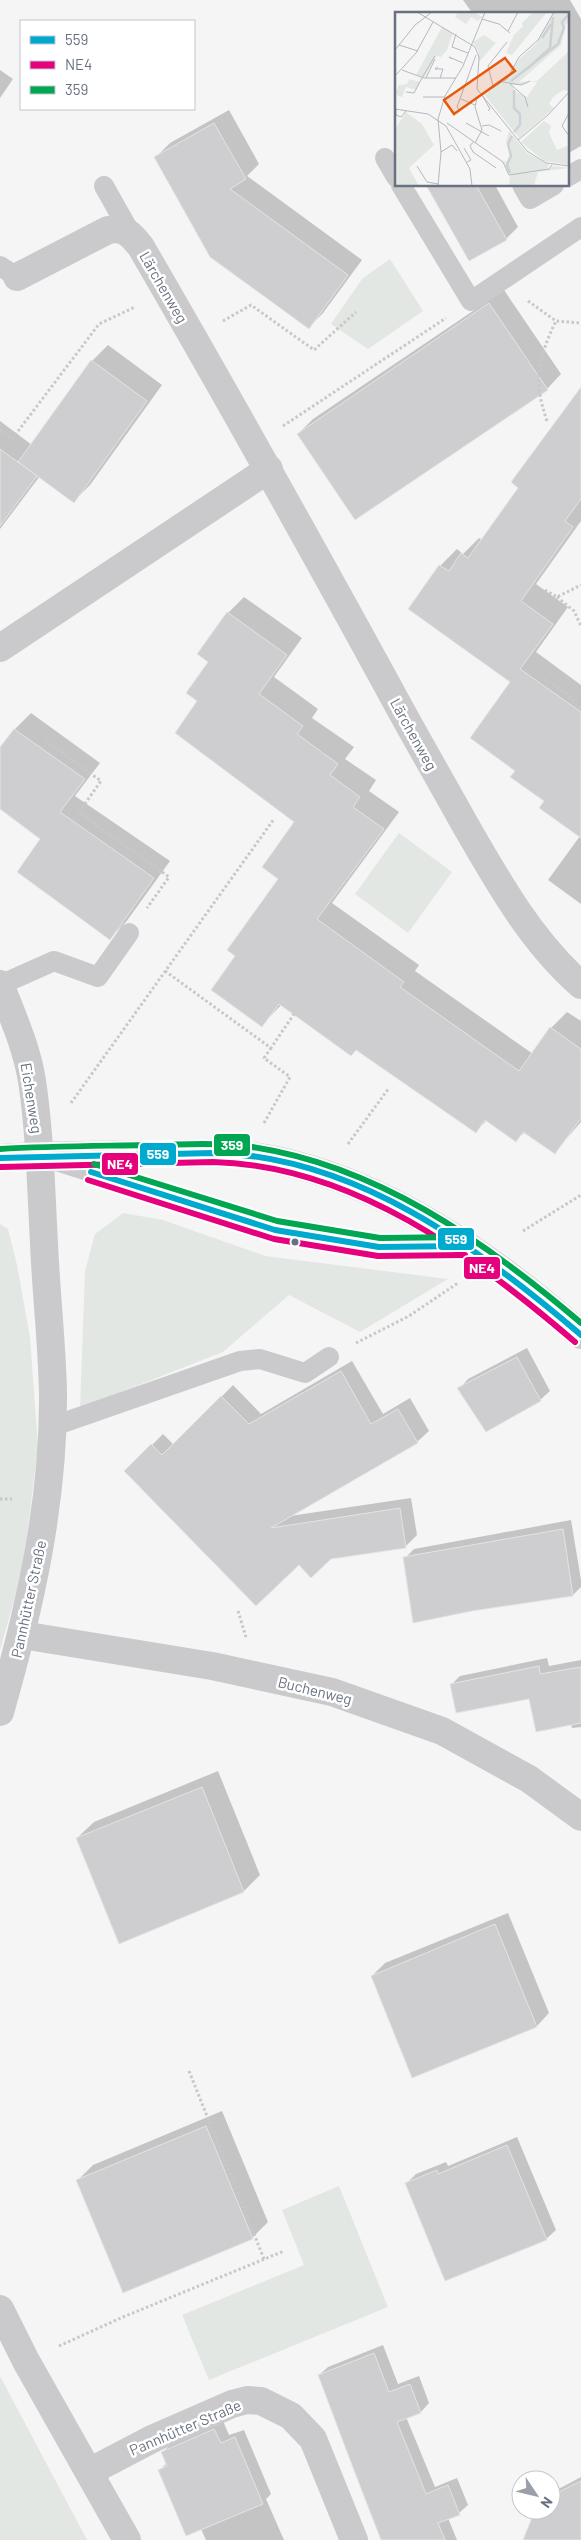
<svg xmlns="http://www.w3.org/2000/svg" width="581" height="2540" viewBox="0 0 581 2540" font-family="Barlow,sans-serif">
<style>
.green{fill:#e3e7e3}
.shadow{fill:#0003}
.building{fill:#ceced0;stroke:#e4e4e4}
.lines{fill:none;stroke-linecap:round;stroke-linejoin:round}
.path{stroke:#c7c8c9;stroke-width:3;stroke-dasharray:2.5 2.5;stroke-linecap:butt}
.service{stroke:#cacacc;stroke-width:20}
.minor{stroke:#cacacc;stroke-width:28}
.tertiary{stroke:#cacacc;stroke-width:28}
.bus-1-casing{stroke:#fff;stroke-width:10}
.bus-2-casing{stroke:#fff;stroke-width:10}
.bus-3-casing{stroke:#fff;stroke-width:10}
.bus-1{stroke:#00a9ce;stroke-width:6}
.bus-2{stroke:#e5007d;stroke-width:6}
.bus-3{stroke:#00a651;stroke-width:6}
.bus-dot{fill:#697181;stroke:#fff;stroke-width:2}
.labels{text-anchor:middle;dominant-baseline:central;stroke-width:5;stroke-linejoin:round;paint-order:stroke}
.street-label{font-size:15px;fill:#697181;stroke:#fff}
.inset-river{fill:none;stroke:#cdd1d6;stroke-width:2.5}
.inset-road{fill:none;stroke:#b5b8c0;stroke-width:1}
.view{fill:#e8590c;fill-opacity:0.15;stroke:#e8590c;stroke-width:2.5}
.inset-edge{fill:none;stroke:#697181;stroke-width:2.5}
.line-badge{stroke:#fff;stroke-width:2}
.badge-label{font-size:14px;text-anchor:middle;font-weight:bold;fill:#fff}
</style>
<rect width="100%" height="100%" fill="#f5f5f5"/>
<g class="green">
<path d="M390 259 423 311 368 349 331 324 362 279Z"/>
<path d="M399 833 452 872 408 933 355 894Z"/>
<path d="M123 1213 163 1220 265 1256 448 1279 360 1332 289 1295 223 1352 80 1408 85 1271 95 1234Z"/>
<path d="M0 1224 8 1229 17 1265 30 1337 38 1447 23 1569 0 1650Z"/>
<path d="M339 2186 388 2307 209 2380 182 2315 304 2265 282 2210Z"/>
<path d="M0 2376 87 2540H0Z"/>
</g>
<g class="shadow">
<path d="M463 0H570L581 19V146L567 154V14H473Z"/>
<path d="M0 70 13 79 0 98Z"/>
<path d="M229 110 259 164 247 176 362 260 323 313 309 327 156 157 170 143Z"/>
<path d="M428 185H495L518 227 506 239 470 259Z"/>
<path d="M504 290 561 374 547 389 298 434 313 419Z"/>
<path d="M108 345 162 385 90 485 74 501 40 476 0 529V421L32 445 92 361Z"/>
<path d="M581 389V521L536 584 568 607 536 652 581 685V904L548 880 580 836 516 770 512 682 410 608 440 566 457 549 463 554 479 538 482 540 520 488Z"/>
<path d="M244 597 302 638 274 677 318 709 312 718 354 747 345 759 376 780 369 791 399 812 332 903 419 965 415 971 533 1054 551 1028 567 1012 581 1021V1122L554 1153 525 1132 516 1140 487 1120 476 1131 357 1049 282 1004 262 1025 236 956 280 878 296 822 199 701 228 613Z"/>
<path d="M31 713 100 763 75 796 170 861 126 922 110 938 42 838 0 807V750L15 729Z"/>
<path d="M527 1348 550 1391 540 1400 459 1389 468 1379Z"/>
<path d="M352 1361 383 1414 410 1398 429 1431 417 1442 290 1516 411 1498 417 1535 405 1547 299 1563 126 1471 163 1434 174 1445 233 1385 261 1414Z"/>
<path d="M571 1520 581 1580V1587L573 1595 472 1610 405 1558 414 1549Z"/>
<path d="M547 1658 549 1666 581 1660V1727L572 1728 571 1724 530 1697 451 1685 460 1676Z"/>
<path d="M218 1771 260 1875 244 1891 120 1942 77 1838 94 1822Z"/>
<path d="M508 1913 549 2013 537 2026 413 2077 372 1976 385 1963Z"/>
<path d="M222 2111 268 2222 252 2238 77 2181 93 2165Z"/>
<path d="M517 2137 556 2230 546 2239 406 2184 416 2174 446 2162 448 2166Z"/>
<path d="M383 2345 398 2384 419 2376 429 2403 421 2412 406 2417 435 2487 457 2478 468 2505 459 2513 448 2518 457 2540H382L319 2375 328 2367Z"/>
<path d="M223 2421 229 2435 244 2430 271 2494 266 2499 284 2540H206L201 2529 160 2470 167 2463 163 2452 171 2444Z"/>
<path d="M581 2477V2540H533L538 2510H551V2493Z"/>
</g>
<g class="building">
<path d="M214 123 246 179 230 189 348 275 309 329 210 257 154 157Z"/>
<path d="M426 185H476L507 240 469 261Z"/>
<path d="M489 303 548 390 355 520 297 434Z"/>
<path d="M91 360 147 401 74 503 18 462Z"/>
<path d="M581 387V499L565 521 573 527 521 601 553 624 520 669 581 712V838L539 808 544 801 510 777 515 771 470 738 510 682 408 609 439 565 449 571 461 553 468 558 518 488 511 482Z"/>
<path d="M0 449 37 476 0 526Z"/>
<path d="M227 612 287 655 259 694 303 726 297 734 338 764 330 775 360 797 353 807 384 829 317 919 404 982 400 987 519 1071 550 1027 581 1049V1118L555 1154 523 1132 516 1142 485 1120 476 1133 356 1050 351 1056 279 1004 262 1027 211 990 235 956 227 950 278 879 262 867 294 822 175 733 197 701 186 693 208 662 197 654Z"/>
<path d="M14 729 85 779 60 812 154 878 110 940 17 872 40 839 0 809V747Z"/>
<path d="M517 1357 541 1401 486 1432 457 1388Z"/>
<path d="M341 1371 371 1424 398 1409 418 1443 271 1528 400 1508 406 1548 331 1559 311 1578 299 1565 256 1606 124 1471 151 1444 162 1455 221 1396 249 1424Z"/>
<path d="M563 1529 573 1596 472 1611 413 1623 403 1557Z"/>
<path d="M539 1666 540 1674 581 1667V1723L536 1732 529 1699 456 1713 450 1684Z"/>
<path d="M202 1787 244 1892 119 1944 76 1838Z"/>
<path d="M495 1924 537 2027 412 2078 371 1976Z"/>
<path d="M206 2126 253 2239 123 2293 76 2180Z"/>
<path d="M507 2145 547 2240 445 2281 405 2183 437 2170 438 2174Z"/>
<path d="M374 2353 389 2392 410 2384 421 2413 397 2422 426 2494 448 2485 460 2515 438 2523 445 2540H381L355 2473 318 2375Z"/>
<path d="M214 2429 221 2443 235 2437 263 2504 186 2536 158 2470 167 2466 161 2452Z"/>
<path d="M581 2481V2540H523L535 2510H551V2496Z"/>
</g>
<g class="lines">
<g class="path">
<path d="M528 301 556 321 581 323"/>
<path d="M223 321 251 305 314 350 356 312"/>
<path d="M547 421C533 382 538 358 556 321"/>
<path d="M283 426 446 318"/>
<path d="M0 430 12 439 99 324 135 307"/>
<path d="M545 590 557 597 581 585"/>
<path d="M557 597 574 611 581 626"/>
<path d="M544 679 568 695 581 709"/>
<path d="M45 740 101 781 79 812 169 877 147 908"/>
<path d="M165 971 271 1048 294 1014"/>
<path d="M71 1103 274 819"/>
<path d="M264 1123 290 1077 264 1058 271 1048"/>
<path d="M348 1144 389 1088"/>
<path d="M523 1231 581 1195"/>
<path d="M356 1343 409 1316 458 1283"/>
<path d="M0 1499H12"/>
<path d="M238 1611 246 1637"/>
<path d="M189 2071 264 2259"/>
<path d="M59 2346 123 2317 284 2251"/>
</g>
<g class="service">
<path d="M385 158 396 177"/>
<path d="M567 177 581 169"/>
<path d="M401 185 471 301 581 227"/>
<path d="M522 185 530 199 554 185"/>
<path d="M104 186 131 234"/>
<path d="M0 266 17 277"/>
<path d="M0 985 54 961 98 977 129 933"/>
<path d="M56 1161 275 1230 379 1247 467 1246"/>
<path d="M51 1427 240 1361 260 1359 305 1373 329 1357"/>
</g>
<g class="minor">
<path d="M17 277 108 230C125 227 131 234 141 247 224 390 305 535 385 681 410 728 437 774 463 821 497 880 530 940 581 985"/>
<path d="M0 648 269 469"/>
<path d="M0 984C12 1015 27 1048 32 1081 40 1134 41 1189 44 1243 46 1293 52 1343 53 1393 54 1502 30 1608 0 1712"/>
<path d="M22 1635 212 1666 332 1692 442 1731 529 1779 581 1817"/>
<path d="M0 2309 26 2361 127 2540"/>
<path d="M89 2472 154 2438 232 2404 247 2400 261 2401 291 2416 313 2439 354 2540"/>
</g>
<path class="tertiary" d="M0 1158C53 1154 106 1155 159 1154 187 1154 217 1151 246 1155 371 1171 489 1253 581 1335"/>
<g class="bus-1-casing">
<g id="bus-1">
<path d="M0 1158 213 1153C355 1156 478 1247 581 1335"/>
<path d="M91 1172 275 1230 379 1247 465 1246"/>
</g>
</g>
<g class="bus-2-casing">
<g id="bus-2">
<path d="M1 1167 213 1162C352 1165 474 1255 575 1342"/>
<path d="M88 1180 274 1239 378 1256 465 1255"/>
</g>
</g>
<g class="bus-3-casing">
<g id="bus-3">
<path d="M0 1149C49 1146 98 1146 147 1145 180 1145 213 1142 245 1146 374 1163 485 1241 581 1323"/>
<path d="M94 1164 277 1221 380 1238 465 1237"/>
</g>
</g>
<use href="#bus-1" class="bus-1"/>
<use href="#bus-2" class="bus-2"/>
<use href="#bus-3" class="bus-3"/>
</g>
<circle class="bus-dot" cx="295" cy="1242" r="4.5"/>
<g class="labels">
<g class="street-label">
<text transform="translate(164 287) rotate(60)">Lärchenweg</text>
<text transform="translate(414 734) rotate(61)">Lärchenweg</text>
<text transform="translate(32 1098) rotate(81)">Eichenweg</text>
<text transform="translate(28 1599) rotate(-78)">Pannhütter Straße</text>
<text transform="translate(315 1690) rotate(14)">Buchenweg</text>
<text transform="translate(185 2427) rotate(-23)">Pannhütter Straße</text>
</g>
</g>
<g transform="translate(395 12)">
<rect width="174" height="174" fill="#f5f5f5"/>
<path d="M63 0H79L87 5 83 9 76 5 71 12 60 5ZM138 0H152L117 43 111 41 119 23 128 14 127 11ZM156 0H174V13L171 11 166 33 124 70 142 69 174 39V79L168 78 158 85 154 92 159 96 124 126 88 81 108 71 124 47 141 32 158 2ZM135 69 142 70 132 85 121 80 116 73H128ZM47 15 58 21 52 38 46 45 41 44 30 65 21 63ZM89 23 101 31 84 50 83 38 78 30ZM14 67 25 70 21 78 11 75 7 85 3 84 1 80 4 73 12 72ZM11 100 27 112 39 133 14 156 24 174H2L0 170V117ZM149 109 156 114 154 121 162 138 174 133V153L149 149 126 130ZM114 119 132 141 154 153 152 157 126 162 152 158 159 154 174 156 143 160 139 174H114L115 163 108 148 111 150 115 143 116 136 111 130Z" fill="#e3e7e3" fill-rule="evenodd"/>
<path class="inset-river" d="M147 26 156 12M132 57 155 36 158 5M116 69 163 32 169 16 167 10 174 2M119 120 125 113V102L119 96V78M115 161 112 153 116 144 113 132 117 124"/>
<path class="inset-road" d="M22 0 80 35 84 45 82 77 132 139 151 151 174 154M87 7 104 12 115 21M113 19 123 0M61 22 57 35 73 41M4 33 23 39M0 38 20 13 37 0M57 47 54 45 68 51M43 55 40 57H48L45 66M7 58 29 66H61M0 64 21 41 38 10M27 66 40 44M31 66 40 47M108 70 126 73 135 69M115 72 130 85 133 95M98 74 93 54 112 30M11 80 19 81 27 66M87 83 95 97 93 99M28 85H50M66 87 80 93M0 97 33 102 51 114 75 157 77 174M1 97V103L6 105 11 99M65 99 62 95 81 43M174 101 167 114 174 124M52 111 108 150 114 163 154 157 157 153M71 111 94 124M87 114 94 113 106 119M123 128 154 102 174 80M78 130 75 134 78 140 101 156M80 131 87 118 80 95 82 86 112 67 124 45 143 28 159 0M69 136 76 148 72 150M46 140 57 133 62 139M22 154 32 170 43 172M43 174 46 140 43 107 50 84 68 54 90 0"/>
<path class="view" d="M110 46 120 59 59 102 49 88Z"/>
<rect width="174" height="174" class="inset-edge"/>
</g>
<g class="line-badge">
<rect x="213" y="1133" width="38" height="24" rx="5" fill="#00a651"/>
<rect x="139" y="1142" width="38" height="24" rx="5" fill="#00a9ce"/>
<rect x="101" y="1152" width="38" height="24" rx="5" fill="#e5007d"/>
<rect x="437" y="1227" width="38" height="24" rx="5" fill="#00a9ce"/>
<rect x="463" y="1256" width="38" height="24" rx="5" fill="#e5007d"/>
</g>
<g class="badge-label">
<text x="232" y="1150">359</text>
<text x="158" y="1159">559</text>
<text x="120" y="1169">NE4</text>
<text x="456" y="1244">559</text>
<text x="482" y="1273">NE4</text>
</g>
<rect x="20" y="20" width="175" height="90" fill="#ffffff" stroke="#c3c6cd"/>
<rect x="30" y="36" width="25" height="8" fill="#00a9ce" stroke="#c3c6cd"/>
<text x="65" y="45" font-size="15" fill="#697181">559</text>
<rect x="30" y="61" width="25" height="8" fill="#e5007d" stroke="#c3c6cd"/>
<text x="65" y="70" font-size="15" fill="#697181">NE4</text>
<rect x="30" y="86" width="25" height="8" fill="#00a651" stroke="#c3c6cd"/>
<text x="65" y="95" font-size="15" fill="#697181">359</text>
<g transform="translate(536 2495) rotate(125)"><circle r="24" fill="#ffffff" stroke="#c3c6cd"/>
<path d="M0-4L9 19L0 12L-9 19Z" fill="#9a9faa"/>
<text y="-8" font-size="14" font-weight="bold" text-anchor="middle" fill="#697181">N</text>
</g>
</svg>
